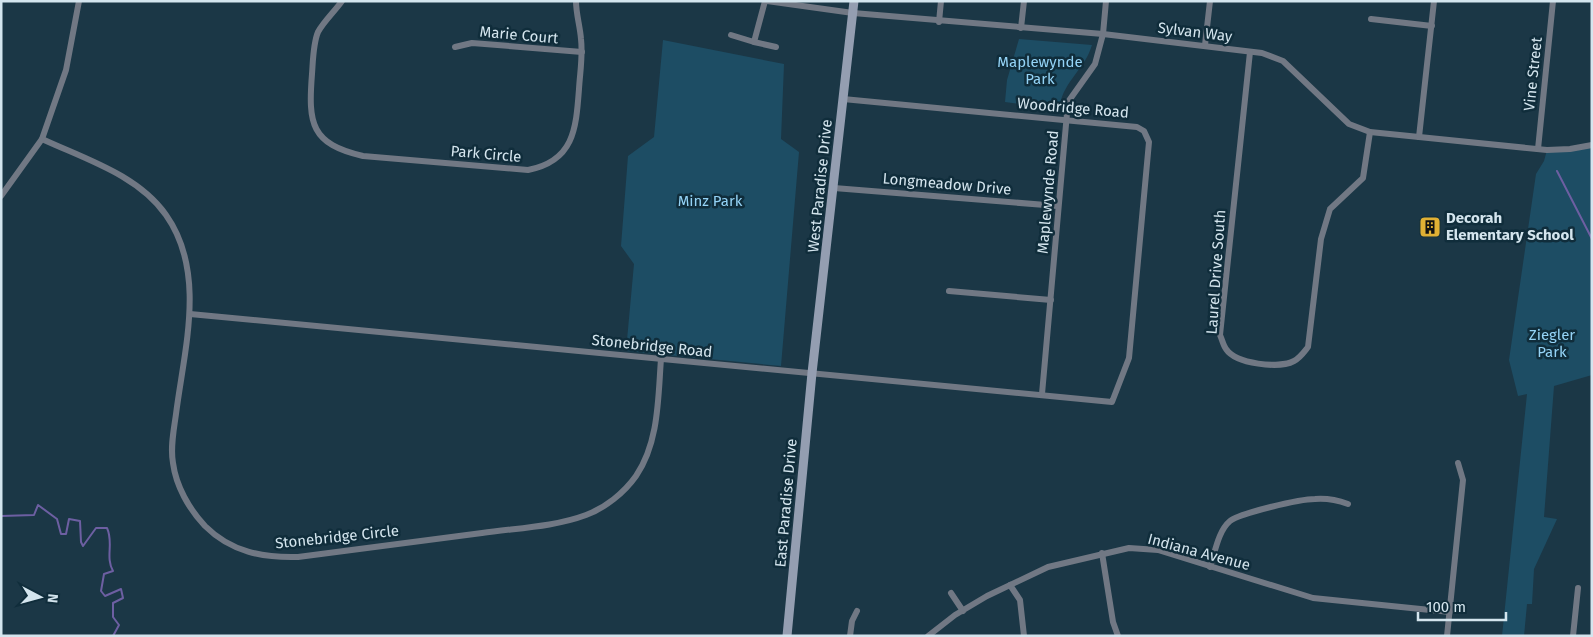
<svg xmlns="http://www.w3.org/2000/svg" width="1593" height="637" viewBox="0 0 1593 637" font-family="'Fira Sans',sans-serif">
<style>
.green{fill:#1d4d64}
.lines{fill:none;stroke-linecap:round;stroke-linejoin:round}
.stream{stroke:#6d5fa2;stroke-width:2}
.street{stroke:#717884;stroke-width:6}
.secondary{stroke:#949eb1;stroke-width:9}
.labels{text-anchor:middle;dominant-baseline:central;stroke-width:5;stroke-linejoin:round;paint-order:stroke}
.street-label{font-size:15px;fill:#d4e5ee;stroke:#102d3b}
.park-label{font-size:15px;fill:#94d3f6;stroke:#102d3b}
.poi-label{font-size:15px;font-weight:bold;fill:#d4e5ee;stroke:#102d3b;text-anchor:start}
</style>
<rect width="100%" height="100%" fill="#1b3746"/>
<g class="green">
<path d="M1019 39 1092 45C1085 69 1064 81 1060 105L1053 108 1005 102 1007 80Z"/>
<path d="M663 40 784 64 781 139 799 152 781 366 626 351 634 264 621 246 628 156 654 137Z"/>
<path d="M1592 145V375L1554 386 1544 517 1557 519 1534 569 1532 604H1527L1524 636H1502L1527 394 1518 396 1509 360 1536 174 1544 161 1547 150Z"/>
</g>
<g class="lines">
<g class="stream">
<path d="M1557 171 1592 239"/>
<path d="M1 516 34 515 38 505 57 519 61 534H66L69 519 80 521 81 542 83 546 96 528H107C114 543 105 557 113 571L104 574 101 591 105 596 121 589 123 598 113 603V617L119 625 113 636"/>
</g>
<g class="street">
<path d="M342 1C335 11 324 21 318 32 313 44 313 61 312 74 308 124 311 144 363 156L528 170C574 161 576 129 579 89 580 72 583 56 581 39 580 26 576 14 576 1"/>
<path d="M767 1 853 13 1103 34 1262 53 1283 61 1349 124 1370 132 1547 150 1570 149 1592 145"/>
<path d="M1371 19 1432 26"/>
<path d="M939 22 941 1"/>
<path d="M1021 28 1024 1"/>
<path d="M731 35 754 42 765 1"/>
<path d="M754 42 776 47"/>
<path d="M1205 45 1210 1"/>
<path d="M455 47 472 43 582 52"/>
<path d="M1250 52 1220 335C1222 339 1223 345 1226 349 1236 364 1279 369 1294 361 1300 358 1304 352 1308 347L1321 239 1330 209 1363 178 1370 132"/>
<path d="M1419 137 1434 1"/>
<path d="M42 139C85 159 138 175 166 215 207 273 184 350 176 414 174 429 170 447 173 463 176 486 189 509 205 526 231 552 263 558 298 557 359 549 420 541 482 533 516 528 554 527 586 515 605 508 624 493 636 476 659 442 658 398 661 359"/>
<path d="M1538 149 1553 1"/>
<path d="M834 188 1058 206"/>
<path d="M1 196 42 139 66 70 79 1"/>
<path d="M949 291 1051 300"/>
<path d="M190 314 1112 402 1129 358 1149 142 1144 131 1137 127 843 99"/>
<path d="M1042 394 1068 102 1095 64 1103 34 1106 1"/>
<path d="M1102 553 1113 622 1118 636"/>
<path d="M1210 567C1215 553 1218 531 1230 521 1240 513 1300 499 1315 499 1327 498 1337 500 1348 504"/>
<path d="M1010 585 1020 600 1024 636"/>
<path d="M951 593 963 611"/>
<path d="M850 636 852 621 857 611"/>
<path d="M928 636 955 615 987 596 1048 567 1129 548 1158 550 1313 598 1450 612"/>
<path d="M1447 636 1463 480 1458 463"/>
<path d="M1573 636 1578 588"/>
</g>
<path class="secondary" d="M787 636 812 373 854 1"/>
</g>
<defs>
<g id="building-square" transform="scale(1.125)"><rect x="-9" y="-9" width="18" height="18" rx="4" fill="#e0b034" stroke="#102d3b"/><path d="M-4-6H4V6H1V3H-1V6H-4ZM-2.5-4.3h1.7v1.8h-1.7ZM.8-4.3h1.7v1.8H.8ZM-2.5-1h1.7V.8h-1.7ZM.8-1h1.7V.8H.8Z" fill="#111"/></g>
</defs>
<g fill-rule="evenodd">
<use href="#building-square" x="1430" y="227"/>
</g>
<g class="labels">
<g class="street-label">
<text transform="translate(1195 32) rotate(7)">Sylvan Way</text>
<text transform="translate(519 35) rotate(5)">Marie Court</text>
<text transform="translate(1533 74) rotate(-84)">Vine Street</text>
<text transform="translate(1073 108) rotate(5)">Woodridge Road</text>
<text transform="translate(486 154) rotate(5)">Park Circle</text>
<text transform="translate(947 184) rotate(5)">Longmeadow Drive</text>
<text transform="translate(820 186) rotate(-84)">West Paradise Drive</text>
<text transform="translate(1048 192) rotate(-85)">Maplewynde Road</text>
<text transform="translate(1216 272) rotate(-86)">Laurel Drive South</text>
<text transform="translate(652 346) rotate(6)">Stonebridge Road</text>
<text transform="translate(786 503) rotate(-85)">East Paradise Drive</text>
<text transform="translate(337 537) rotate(-6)">Stonebridge Circle</text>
<text transform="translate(1199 552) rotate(15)">Indiana Avenue</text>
</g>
<g class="park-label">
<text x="1040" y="62">Maplewynde<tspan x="1040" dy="17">Park</tspan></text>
<text x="710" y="201">Minz Park</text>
<text x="1552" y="335">Ziegler<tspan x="1552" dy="17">Park</tspan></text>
</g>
<g class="poi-label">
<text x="1446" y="218">Decorah<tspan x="1446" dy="17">Elementary School</tspan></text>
</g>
</g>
<rect width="1593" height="637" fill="none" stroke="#d4e5ee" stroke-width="5"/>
<g transform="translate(40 597) rotate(96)" stroke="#102d3b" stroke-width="4" paint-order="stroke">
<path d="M0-4L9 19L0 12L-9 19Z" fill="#d4e5ee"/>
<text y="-8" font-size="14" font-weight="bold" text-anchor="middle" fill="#d4e5ee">N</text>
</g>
<path d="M1418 612v8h88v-8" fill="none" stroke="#d4e5ee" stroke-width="2.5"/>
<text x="1426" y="612" font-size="15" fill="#d4e5ee" stroke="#102d3b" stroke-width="4" paint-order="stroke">100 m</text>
</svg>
